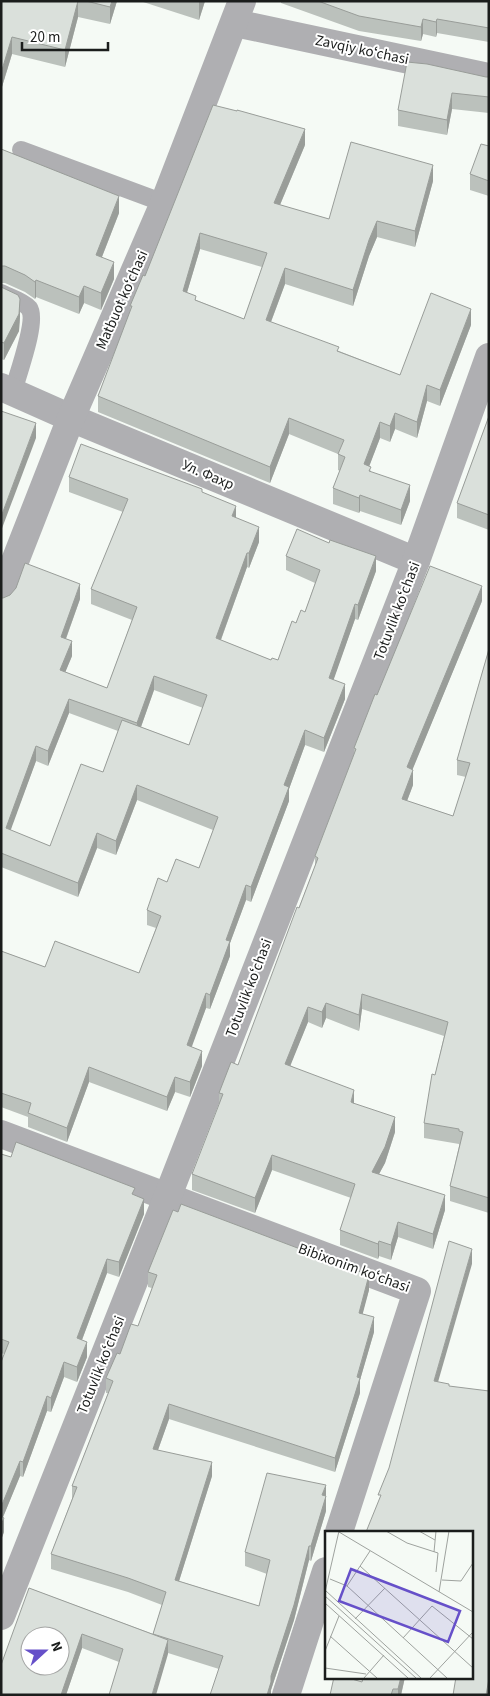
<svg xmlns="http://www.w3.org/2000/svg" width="490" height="1696" viewBox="0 0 490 1696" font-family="'Source Sans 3',sans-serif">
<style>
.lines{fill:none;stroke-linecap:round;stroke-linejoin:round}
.service{stroke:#afafb2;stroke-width:18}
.minor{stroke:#afafb2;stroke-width:28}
.wall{fill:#bbc1bc;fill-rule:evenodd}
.shaded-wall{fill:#999d99}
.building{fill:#dae0db;stroke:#999d99;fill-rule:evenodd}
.labels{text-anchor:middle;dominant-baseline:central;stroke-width:4;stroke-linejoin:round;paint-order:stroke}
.street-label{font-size:15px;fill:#1b1d1c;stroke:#fff}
.inset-road{fill:none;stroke:#9ea29e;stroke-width:1}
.view{fill:#6650c9;fill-opacity:0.15;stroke:#6650c9;stroke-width:2.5}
.inset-edge{fill:none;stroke:#1b1d1c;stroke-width:2.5}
</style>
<rect width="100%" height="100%" fill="#f5faf5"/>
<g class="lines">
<g class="service">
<path d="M21 150 164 203"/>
<path d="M1 293C9 297 23 301 29 308 38 320 17 376 13 392"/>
</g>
<g class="minor">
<path d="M235 23 489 77"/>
<path d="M1 387 71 418 416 561"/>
<path d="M1 597 71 418 164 203 242 1"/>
<path d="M1 1134 417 1291 339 1532"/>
<path d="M1 1616 167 1198 416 561 489 357"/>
<path d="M286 1695 326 1571"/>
</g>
</g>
<g class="wall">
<path d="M1 1H117L110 24 78 17 65 67 12 54 1 90Z"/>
<path d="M140 1H205L199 20Z"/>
<path d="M281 1H489V42L437 33 436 37 423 34 421 41 359 31 281 3Z"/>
<path d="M486 77H489V113L452 109 447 135 398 126V110Z"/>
<path d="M305 145 280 205 329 219 433 181 415 247 377 237 369 256 353 306 285 284 271 322 339 351 400 375 471 325 440 406 427 401 417 438 395 429 390 442 380 438 369 466 371 472 410 501 401 525 360 511 359 513 333 504V488L340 471 338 470V454L289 434 270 483 98 412V396L130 312V306L145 276ZM200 249 262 267 244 319 196 300 187 292Z"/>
<path d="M489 146V196L470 190V174Z"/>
<path d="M1 149 119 213 102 257 114 279 101 310 84 303 79 314 36 297 35 299 25 292 5 283H1Z"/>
<path d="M1 287 20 316 19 331 4 360 1 359Z"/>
<path d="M489 416V530L457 518V503Z"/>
<path d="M69 477 202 492 236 518 259 542 249 568 247 567 221 640 271 660H278L296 623 305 612 315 583 286 570V556L376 571 358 620 355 619 333 680 345 699 324 752 305 745 289 789V801L251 902 246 900 230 943V956L210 1009 206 1008 191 1047 202 1066 190 1097 175 1092 167 1111 89 1082 67 1142 28 1127V1117L1 1107V951L45 967 139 973 156 928 147 925V910L167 882 199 868 213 830 137 800 116 855 97 848 78 897 1 867V598L80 599 66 639 72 656 65 672 107 688 132 620 91 604V589L123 512 69 492ZM154 690 203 708 189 745 141 727ZM69 713 118 731 103 772 50 846 10 830 36 761 48 766Z"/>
<path d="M482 601 412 770 413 785 407 801 453 816 466 777 457 775V760L489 649V1213L450 1201V1186L459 1146V1144L424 1138V1123L444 1036 362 1009 359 1031 326 1018 322 1028 308 1022 290 1065 354 1104 395 1132 385 1163 379 1174 445 1210 433 1249 398 1237 391 1260 379 1256 378 1259 340 1245V1230L351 1198 272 1170 255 1213 192 1190V1174L219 1105V1093L238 1065 315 866V856L354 754V748L377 695Z"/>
<path d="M1 1154 11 1157 135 1195 144 1214 119 1277 107 1273 82 1340 87 1357 77 1382 64 1377 51 1412 47 1411 23 1477 20 1476 3 1517 4 1532 1 1540 4 1354 1 1353Z"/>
<path d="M148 1272 369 1290 362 1314 374 1332 360 1380V1393L335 1472 169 1419 158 1450 212 1476 179 1581 259 1606 267 1574 245 1566V1552L326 1496V1511L311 1561 309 1560 294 1620 271 1690 219 1669 168 1653 119 1662 82 1648 66 1695H1L29 1588 153 1634 162 1605 128 1592 51 1569V1554L72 1499V1486L108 1393H106V1378L120 1354 138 1326 152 1288 148 1287Z"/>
<path d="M363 1677H405L401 1695H330L362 1682Z"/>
</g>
<g class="shaded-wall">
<path d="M78 1V17L65 67V50Z"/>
<path d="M112 1H117L110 24V7Z"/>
<path d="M199 1H205L199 20Z"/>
<path d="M423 19V34L421 41V27Z"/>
<path d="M437 19V33L436 37V22Z"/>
<path d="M12 37V54L1 90V73Z"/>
<path d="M452 93V109L447 135V120Z"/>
<path d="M305 129V145L274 219V203Z"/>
<path d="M433 165V181L415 247V231Z"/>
<path d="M119 196V213L96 272V255Z"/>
<path d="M377 221V237L369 256 353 306V290L369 240Z"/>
<path d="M200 233V249L183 306V291Z"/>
<path d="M114 262V279L101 310V293Z"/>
<path d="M285 268V284L266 335V320Z"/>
<path d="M36 280V297L35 299V282Z"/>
<path d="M84 286V303L79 314V297Z"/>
<path d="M20 299V316L19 331 4 360V343Z"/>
<path d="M471 309V325L440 406V390Z"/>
<path d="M427 385V401L417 438V422Z"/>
<path d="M395 413V429L390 442V426Z"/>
<path d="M289 418V434L270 483V467Z"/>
<path d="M380 422V438L364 480V464Z"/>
<path d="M36 423V438L1 531V517Z"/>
<path d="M410 485V501L401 525V510Z"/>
<path d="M360 495V511L359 513V498Z"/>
<path d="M236 506V520L232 516Z"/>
<path d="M259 527V542L249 568V553Z"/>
<path d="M247 553V567L216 653V638Z"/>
<path d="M376 556V571L358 620V605Z"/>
<path d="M80 584V599L61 652V637Z"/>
<path d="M482 586V601L407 783V767Z"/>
<path d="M355 604V619L329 693V678Z"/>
<path d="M72 641V656L60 685V670Z"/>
<path d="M154 676V690L137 738V723Z"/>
<path d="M345 684V699L324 752V738Z"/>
<path d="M69 699V713L48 766V751Z"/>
<path d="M305 730V745L289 789V801L251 902V887L284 785Z"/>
<path d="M36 746V761L6 843V828Z"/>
<path d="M413 770V785L402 814V799Z"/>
<path d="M137 785V800L116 855V841Z"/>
<path d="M97 833V848L78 897V883Z"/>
<path d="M246 885V900L230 943V956L210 1009V995L226 940Z"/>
<path d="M206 993V1008L187 1060V1045Z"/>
<path d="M362 994V1009L359 1031V1015Z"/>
<path d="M326 1003V1018L322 1028V1012Z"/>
<path d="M308 1007V1022L285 1079V1064Z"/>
<path d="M202 1051V1066L190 1097V1082Z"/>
<path d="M89 1067V1082L67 1142V1128Z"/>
<path d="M175 1077V1092L167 1111V1097Z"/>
<path d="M354 1090V1105L351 1102Z"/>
<path d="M395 1117V1132L385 1163 372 1187V1172Z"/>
<path d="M272 1155V1170L255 1213V1198Z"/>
<path d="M445 1195V1210L433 1249V1234Z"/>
<path d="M144 1199V1214L119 1277V1262Z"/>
<path d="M398 1222V1237L391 1260V1245Z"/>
<path d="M379 1241V1256L378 1259V1244Z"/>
<path d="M472 1249V1264L434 1396V1381Z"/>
<path d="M107 1259V1273L77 1353V1338Z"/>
<path d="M369 1275V1290L359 1328V1313Z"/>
<path d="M374 1317V1332L360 1380V1393L335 1472V1458Z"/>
<path d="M87 1342V1357L77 1382V1367Z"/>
<path d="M64 1362V1377L51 1412V1398Z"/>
<path d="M47 1396V1411L23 1477V1462Z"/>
<path d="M169 1404V1419L153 1464V1449Z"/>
<path d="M20 1461V1476L1 1522V1507Z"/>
<path d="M212 1462V1476L175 1594V1580Z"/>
<path d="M326 1485V1511L311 1561V1546L322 1495Z"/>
<path d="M4 1518V1532L1 1540V1525Z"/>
<path d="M309 1546V1560L294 1620 271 1690V1695H267L271 1676Z"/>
<path d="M82 1634V1648L66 1695H61Z"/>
<path d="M168 1640V1654L156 1695H152Z"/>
<path d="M401 1677H405L401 1695H398V1689Z"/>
<path d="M489 1679V1694L486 1695Z"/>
</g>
<g class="building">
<path d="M1 1H78L65 50 12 37 1 73Z"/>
<path d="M86 1H112L110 7Z"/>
<path d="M318 1H489V28L437 19 436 22 423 19 421 27 359 16Z"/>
<path d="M407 62 427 64 486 77H489V97L452 93 447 120 398 110Z"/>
<path d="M213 105 237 111V110L305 129 274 203 329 219 351 142 433 165 415 231 377 221 369 240 353 290 285 268 266 320 339 347 337 351 400 375 431 293 471 309 440 390 427 385 417 422 395 413 390 426 380 422 364 464 371 467 369 471 410 485 401 510 360 495 359 498 333 488 345 457 338 454 344 440 289 418 270 467 98 396 132 306H130L143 275 145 276ZM200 233 267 253 244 319 195 300 196 296 183 291Z"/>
<path d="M481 144 489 146V181L470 174Z"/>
<path d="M1 149 119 196 96 255 114 262 101 293 84 286 79 297 36 280 35 282 25 275 5 266H1Z"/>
<path d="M1 287 18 295 20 299 19 314 4 343 1 342Z"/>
<path d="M1 411 36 423 1 517Z"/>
<path d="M489 416V515L457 503Z"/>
<path d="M81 444 202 489V492L236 506 232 516 259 527 249 553H247L216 638 271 660 272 658 278 660 292 621 296 623 301 610 305 612 320 570 286 556 297 529 329 543 330 540 376 556 358 605 355 604 329 678 345 684 324 738 305 730 284 785 289 787 251 887 246 885 226 940 230 941 210 995 206 993 187 1045 202 1051 190 1082 175 1077 167 1097 89 1067 67 1128 28 1113 31 1103 1 1093V951L45 967 55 941 139 973 161 916 147 910 158 878 167 882 176 859 199 868 218 817 137 785 116 841 97 833 78 883 1 853V598H3L10 595 16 588 25 563 80 584 61 637 72 641 60 670 107 688 137 607 91 589 128 499 69 477ZM154 676 207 695 189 745 122 720 103 772 81 764 50 846 6 828 36 746 48 751 69 699 137 723Z"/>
<path d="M430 566 482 586 407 767 413 770 402 799 453 816 470 763 457 760 489 649V1198L450 1186 463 1132 459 1131V1129L424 1123 432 1074 435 1075 448 1022 362 994 359 1015 326 1003 322 1012 308 1007 285 1064 354 1090 351 1102 353 1103 395 1117 385 1147 372 1172 445 1195 433 1234 398 1222 391 1245 379 1241 378 1244 340 1230 355 1184 272 1155 255 1198 192 1174 223 1094 219 1093 231 1062 238 1065 297 907 299 908 318 858 315 856 356 749 354 748 375 694 377 695Z"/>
<path d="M16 1142 135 1188 132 1194 144 1199 119 1262 107 1259 77 1338 87 1342 77 1367 64 1362 51 1398 47 1396 23 1462 20 1461 1 1507V1362L9 1342 1 1339V1154L11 1157Z"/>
<path d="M181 1204 369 1275 359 1313 374 1317 357 1377 360 1378 335 1458 169 1404 153 1449 212 1462 175 1580 259 1606 270 1560 245 1552 267 1473 326 1485 322 1495 326 1496 311 1546H309L294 1605 271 1676V1682L267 1695H210L223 1656 153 1634 166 1592 128 1578 51 1554 77 1487 72 1486 113 1381 106 1378 117 1353 120 1354 131 1324 138 1326 157 1275 148 1272 173 1210 178 1212Z"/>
<path d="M449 1241 472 1249 434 1381 449 1384V1386L489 1391V1679L486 1695H453L456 1677H471V1532H366L381 1495H378L389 1468Z"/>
<path d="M1 1516 4 1518 1 1525Z"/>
<path d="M29 1588 168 1640 152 1695H109L123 1649 82 1634 61 1695H1V1665ZM30 1636H60V1666H30Z"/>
<path d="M334 1677H345L362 1682 363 1677H401L398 1689H393L391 1695H330Z"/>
</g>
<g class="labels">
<g class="street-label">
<text transform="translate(362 50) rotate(12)">Zavqiy koʻchasi</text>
<text transform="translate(122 300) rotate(-66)">Matbuot koʻchasi</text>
<text transform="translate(208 475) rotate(23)">Ул. Фахр</text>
<text transform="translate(397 611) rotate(-69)">Totuvlik koʻchasi</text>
<text transform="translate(249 988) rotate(-69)">Totuvlik koʻchasi</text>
<text transform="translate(354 1268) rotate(20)">Bibixonim koʻchasi</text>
<text transform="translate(101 1365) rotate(-68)">Totuvlik koʻchasi</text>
</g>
</g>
<g transform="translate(325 1531)">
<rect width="148" height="148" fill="#f5faf5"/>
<path class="inset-road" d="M61 0 82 12 113 22 111 41M94 0 110 9M14 1 148 81M109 21 111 0M35 35 148 137M5 48 22 55 122 147M117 49 136 50 148 32M22 55 45 20M1 60 96 147M0 61 14 0M114 61 124 0M0 65 91 147M0 72 83 147M30 88 60 57M5 105 52 147M78 107 107 75 148 108M0 120 14 85M0 137 41 143M39 147 59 124M105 147 148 101"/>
<path class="view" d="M26 38 135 80 123 111 14 70Z"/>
<rect width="148" height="148" class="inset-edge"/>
</g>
<rect width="490" height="1696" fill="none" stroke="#1b1d1c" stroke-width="5"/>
<g transform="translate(45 1651) rotate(69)"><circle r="24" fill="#ffffff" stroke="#a4a5a4"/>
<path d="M0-4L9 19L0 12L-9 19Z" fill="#6650c9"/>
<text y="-8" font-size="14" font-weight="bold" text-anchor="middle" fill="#1b1d1c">N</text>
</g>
<path d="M22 42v8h86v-8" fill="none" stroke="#1b1d1c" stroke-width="2.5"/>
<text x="30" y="42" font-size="15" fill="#1b1d1c" stroke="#ffffff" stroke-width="4" paint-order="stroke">20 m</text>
</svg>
